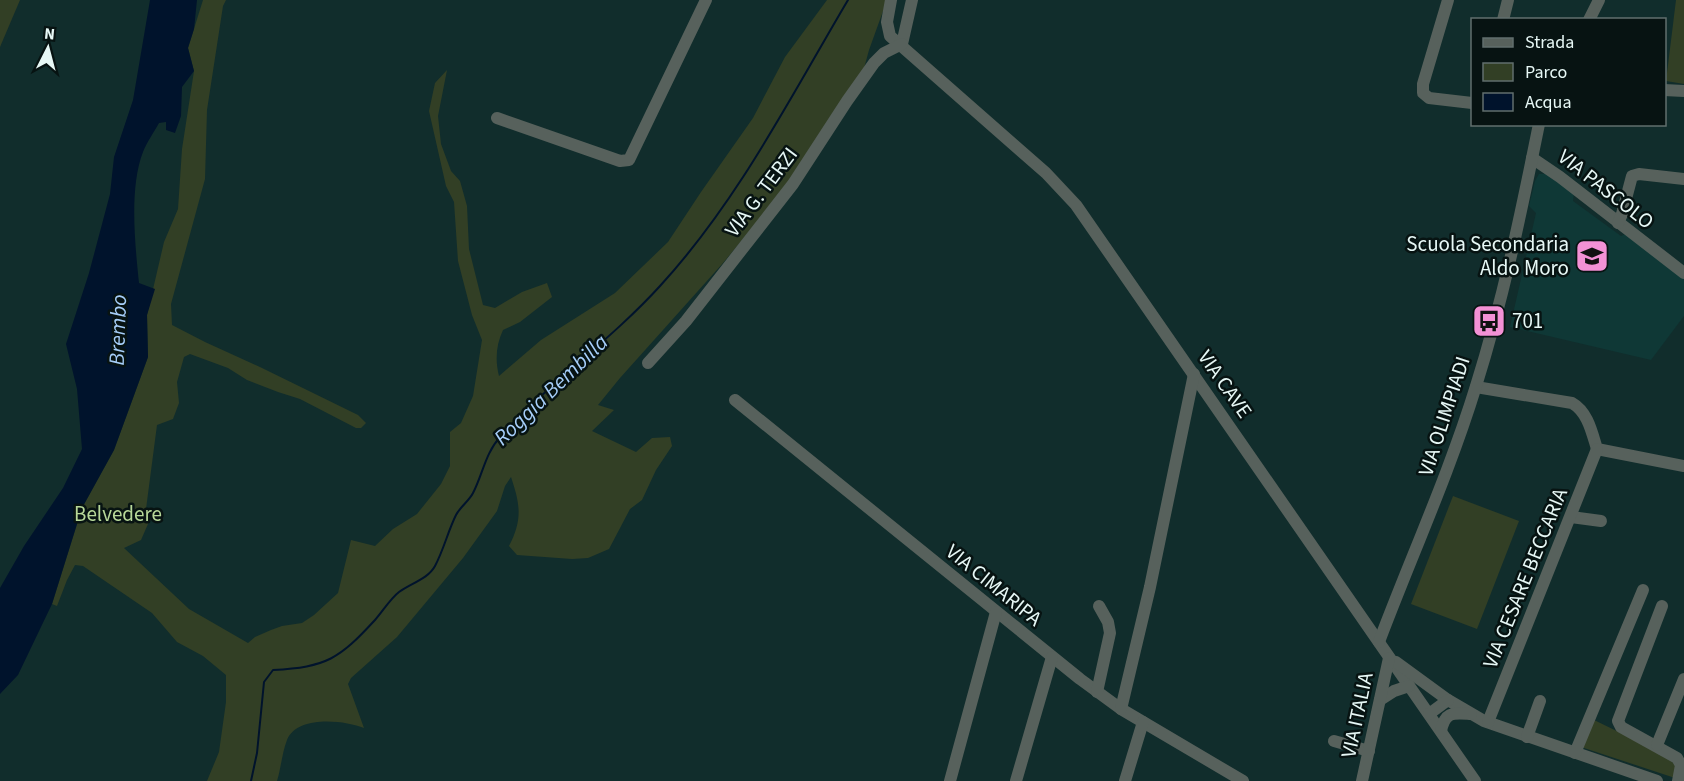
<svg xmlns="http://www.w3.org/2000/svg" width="1684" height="781" viewBox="0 0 1684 781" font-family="'Source Sans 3',sans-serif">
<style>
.built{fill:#0f3836}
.green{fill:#323f25}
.water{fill:#00132c}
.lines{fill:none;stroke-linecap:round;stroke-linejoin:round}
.stream{stroke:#00132c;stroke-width:2}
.minor{stroke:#57615c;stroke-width:12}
.labels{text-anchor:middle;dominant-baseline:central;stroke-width:5;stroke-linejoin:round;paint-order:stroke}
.street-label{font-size:21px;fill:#e7f8f6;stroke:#071312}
.poi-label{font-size:21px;fill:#e7f8f6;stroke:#071312;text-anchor:end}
.park-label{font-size:21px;fill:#b7d899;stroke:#071312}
.water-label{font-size:22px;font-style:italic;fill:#a6cef9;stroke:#071312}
</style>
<rect width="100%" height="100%" fill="#112d2c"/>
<path class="built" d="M1539 174H1547L1574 193 1573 201 1621 236 1628 233 1684 277V316L1651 360 1510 327 1536 213 1529 206 1535 181Z"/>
<g class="green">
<path d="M0 0H20L0 47Z"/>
<path d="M203 0H226L223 6 207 110 205 179 171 304 172 325 205 342 262 368 358 415 366 423 361 428H356L300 399 278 392 247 380 228 368 190 354 184 357 177 382 179 403 173 419 157 425 146 509 151 511 148 524 141 540 124 548 189 609 248 643 255 637 271 630 282 626 302 623 314 615 338 593 351 540 375 546 393 529 417 514 441 484 450 466V432L461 423 473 396 482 340 472 315 458 261 454 202 446 186 429 111 435 83 447 70 438 116 441 144 451 171 460 181 467 206 469 249 483 305 495 308 522 292 547 283 552 297 520 322 503 330C496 345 495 360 499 376L541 340 615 293 668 242 701 192 753 118 785 57 827 0H887L869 50 863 72 792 180 723 263 620 378 598 405 614 410 592 431 636 452 652 438 670 437 672 446 656 470 642 500 630 509 609 549 588 558 572 559 517 555 509 546C523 519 520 504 511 477L505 486 497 511 463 558 397 637 351 678 348 684 364 728C344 720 297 715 287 740 282 753 281 768 277 781H207L219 752 226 702V675L203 656 177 642 152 613 83 566 75 565 67 580 57 606 52 604 82 508 114 450 148 357 147 315 164 242 178 209 182 149 194 71 188 48Z"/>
<path d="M1676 0H1684V84L1666 81Z"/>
<path d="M1453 496 1519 521 1477 629 1411 604Z"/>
<path d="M1592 719 1666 755 1675 765V778L1581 747Z"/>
</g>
<path class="water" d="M150 0H197L194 29 188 48 194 71 182 87 181 116 175 133 166 130V122L159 123C154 132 147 142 143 152 129 188 135 244 139 283L155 289 147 315 148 357 114 450 82 508 52 604 18 675 0 694V588L24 546 63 488 82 449 77 389 66 344 89 273 110 194 114 157 133 100Z"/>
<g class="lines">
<path class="stream" d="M251 781 257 753 264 682 273 670C327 667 339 659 375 620 383 611 390 599 399 592 411 583 428 579 435 566 444 549 448 531 456 515 460 507 469 501 473 493 483 474 485 453 501 436 550 382 611 340 660 286 738 201 790 98 848 0"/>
<g class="minor">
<path d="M891 0 887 22 890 36 1046 173 1076 205 1475 781"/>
<path d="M1448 0 1423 84V93L1429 98 1472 103"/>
<path d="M1503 20 1508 0"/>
<path d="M1589 20 1599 0"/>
<path d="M902 44 912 0"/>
<path d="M1664 90 1684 91"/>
<path d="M497 118 620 161 629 160 706 0"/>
<path d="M1532 158 1560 177 1684 273"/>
<path d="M1618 223 1622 214 1632 176 1639 174 1684 179"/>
<path d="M648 363 686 321 793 184 847 101 874 63 884 53 902 44"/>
<path d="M1476 387 1572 403C1588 412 1592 433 1597 449L1684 466"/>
<path d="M735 400 1080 679 1121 709 1243 781"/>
<path d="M1571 517 1601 521"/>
<path d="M1662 606 1618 721 1621 727 1677 758 1681 765 1678 781"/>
<path d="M1379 642C1411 557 1449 474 1476 386 1503 300 1521 213 1539 124"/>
<path d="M1396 662 1448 700 1484 721 1657 781"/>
<path d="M1097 692 1110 633 1108 622 1099 606"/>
<path d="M1380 700 1394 691 1409 686"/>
<path d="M1121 709 1150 587 1194 374"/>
<path d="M1429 714 1448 700"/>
<path d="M1488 722 1597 449"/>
<path d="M1441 731C1445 711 1453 713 1471 714"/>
<path d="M1527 737 1540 701"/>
<path d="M1334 741 1369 751"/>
<path d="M1657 745 1684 679"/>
<path d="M1575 753 1643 590"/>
<path d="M950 781 996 612"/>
<path d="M1016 781 1052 657"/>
<path d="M1125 781 1143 722"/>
<path d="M1362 781 1389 658"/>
</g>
</g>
<defs>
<g id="school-square" transform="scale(1.725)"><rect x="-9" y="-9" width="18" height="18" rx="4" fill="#f391d5" stroke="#071312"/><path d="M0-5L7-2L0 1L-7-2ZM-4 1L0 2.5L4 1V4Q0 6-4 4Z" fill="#111"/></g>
<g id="bus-square" transform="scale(1.725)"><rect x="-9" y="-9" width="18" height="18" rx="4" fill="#f391d5" stroke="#071312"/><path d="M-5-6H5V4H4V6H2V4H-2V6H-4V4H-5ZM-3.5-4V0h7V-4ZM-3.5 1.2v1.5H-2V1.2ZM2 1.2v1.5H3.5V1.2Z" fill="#111"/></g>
</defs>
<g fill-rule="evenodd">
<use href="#school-square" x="1592" y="256"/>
<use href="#bus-square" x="1489" y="321"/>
</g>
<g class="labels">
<g class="street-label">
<text transform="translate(1606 189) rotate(38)">VIA PASCOLO</text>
<text transform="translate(761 192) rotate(-53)">VIA G. TERZI</text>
<text transform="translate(1225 384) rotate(55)">VIA CAVE</text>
<text transform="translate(1444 416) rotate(-72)">VIA OLIMPIADI</text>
<text transform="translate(1525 578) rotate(-68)">VIA CESARE BECCARIA</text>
<text transform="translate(994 585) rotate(39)">VIA CIMARIPA</text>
<text transform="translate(1357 715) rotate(-78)">VIA ITALIA</text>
</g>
<g class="poi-label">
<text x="1569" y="244">Scuola Secondaria<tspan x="1569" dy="24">Aldo Moro</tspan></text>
<text x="1512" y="321" text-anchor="start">701</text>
</g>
<g class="park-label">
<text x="118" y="514">Belvedere</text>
</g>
<g class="water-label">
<text transform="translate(118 330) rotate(-88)">Brembo</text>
<text transform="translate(551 390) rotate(-44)">Roggia Bembilla</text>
</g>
</g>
<rect x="1471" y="18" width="195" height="108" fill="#071312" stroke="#616f6d" stroke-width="1.5"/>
<rect x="1483" y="38" width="30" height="9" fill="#57615c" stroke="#616f6d" stroke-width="1.5"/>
<text x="1525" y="48" font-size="18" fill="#e7f8f6">Strada</text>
<rect x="1483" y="63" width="30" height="18" fill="#323f25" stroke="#616f6d" stroke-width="1.5"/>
<text x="1525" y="78" font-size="18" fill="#e7f8f6">Parco</text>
<rect x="1483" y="93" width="30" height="18" fill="#00132c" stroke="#616f6d" stroke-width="1.5"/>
<text x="1525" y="108" font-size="18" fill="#e7f8f6">Acqua</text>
<g transform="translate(48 48) rotate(6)" stroke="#071312" stroke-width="4.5" paint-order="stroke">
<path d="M0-4.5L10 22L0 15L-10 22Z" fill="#e7f8f6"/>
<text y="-9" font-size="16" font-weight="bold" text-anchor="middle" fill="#e7f8f6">N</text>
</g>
</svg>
